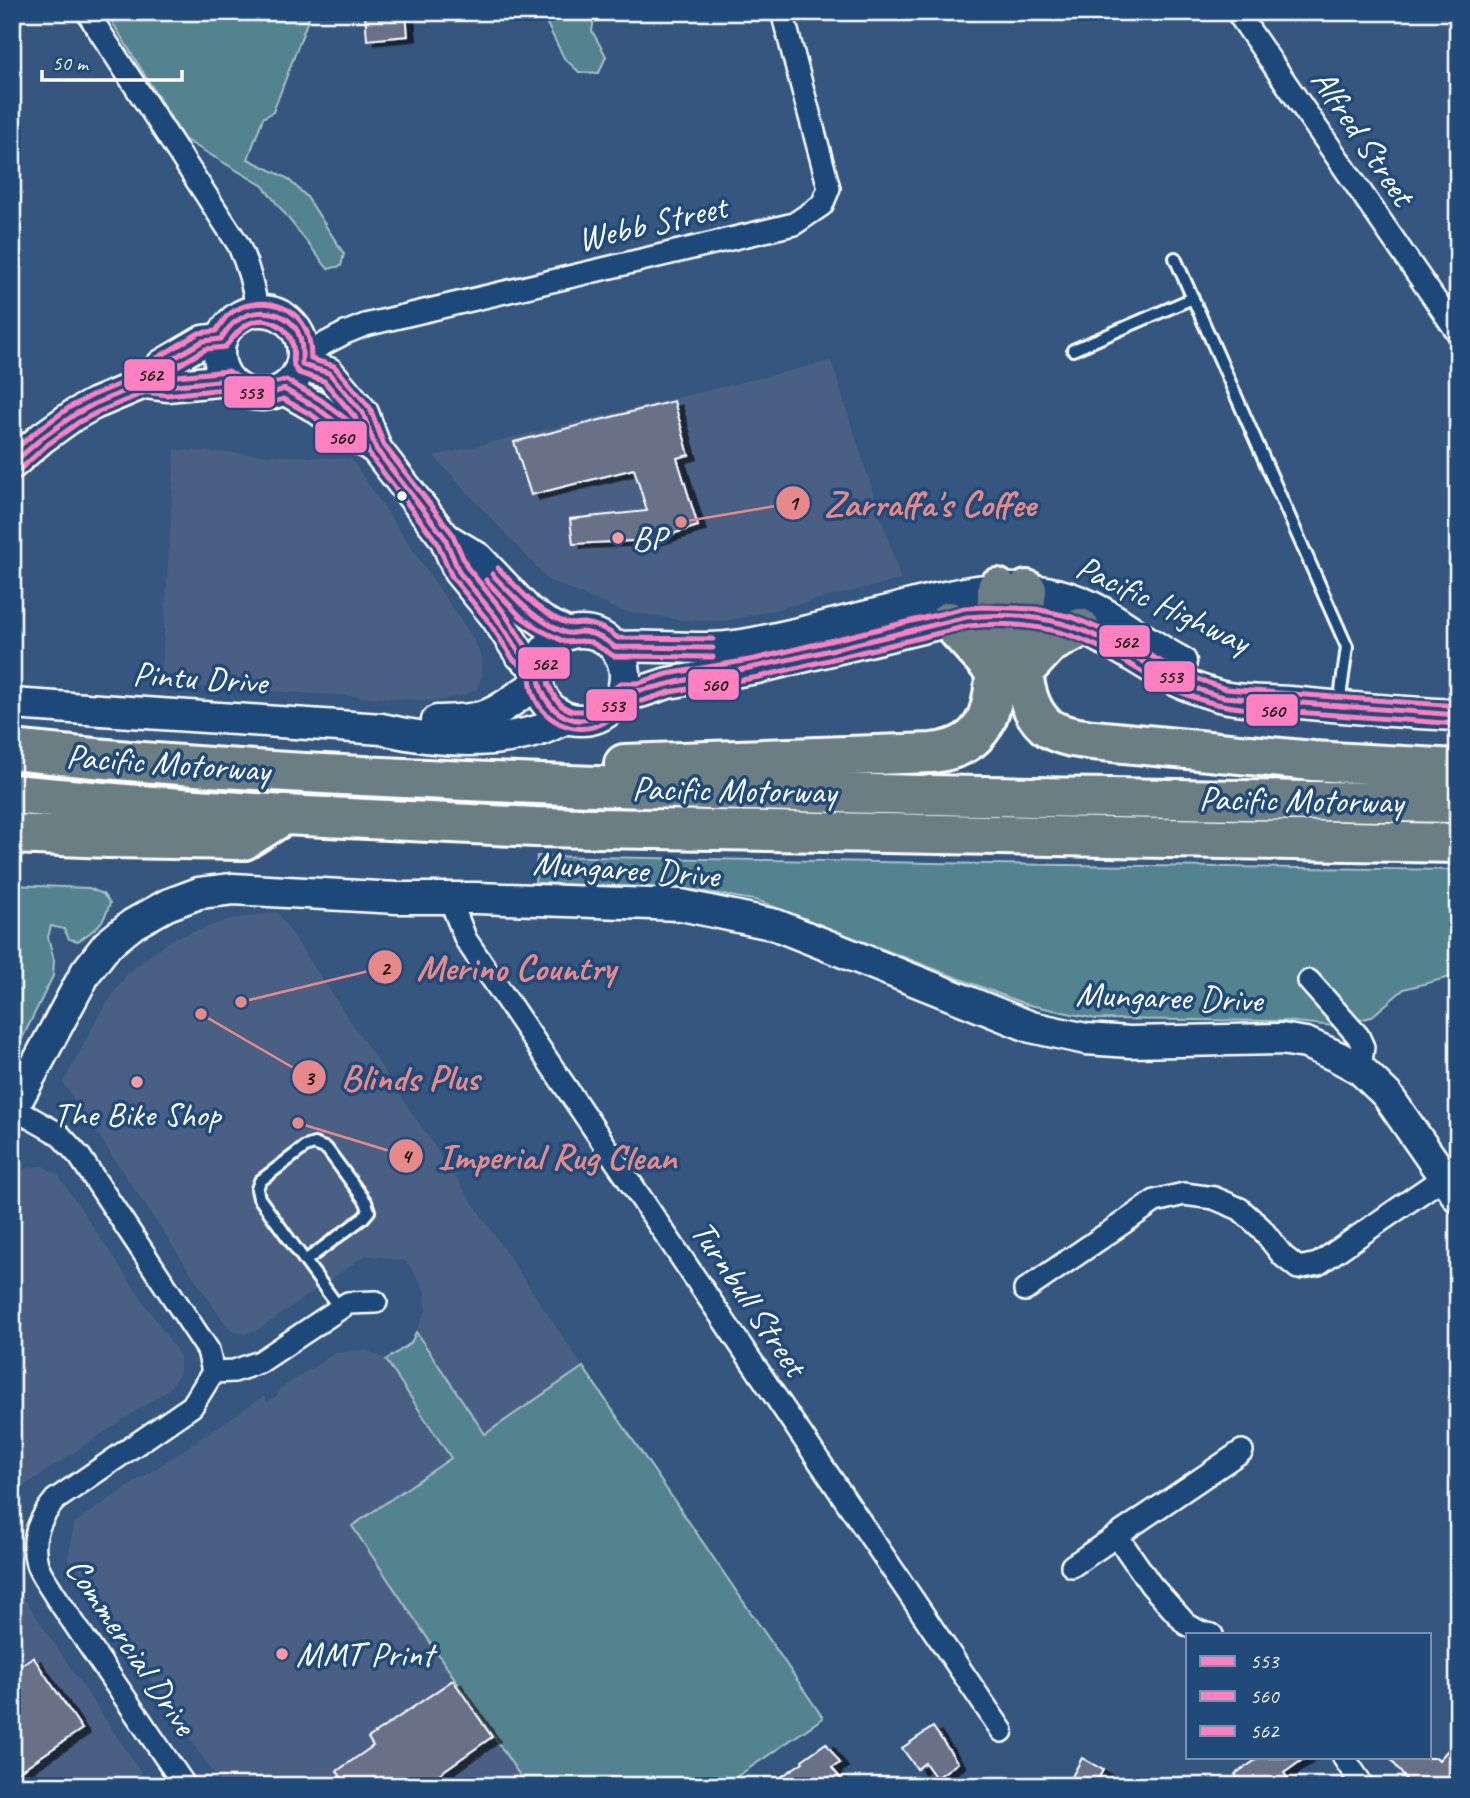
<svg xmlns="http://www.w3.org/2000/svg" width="1470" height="1798" viewBox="0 0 1470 1798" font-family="Caveat,sans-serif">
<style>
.built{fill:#486184}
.green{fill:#53838e;stroke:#a9c1c6;stroke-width:2}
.building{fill:#677187;stroke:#fff;stroke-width:2;filter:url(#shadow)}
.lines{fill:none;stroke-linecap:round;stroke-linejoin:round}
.lane-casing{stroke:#fff;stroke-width:16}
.street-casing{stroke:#fff;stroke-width:26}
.secondary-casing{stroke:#fff;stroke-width:35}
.highway-casing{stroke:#fff;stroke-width:44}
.lane{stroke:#1f4a7a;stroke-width:10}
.street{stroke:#1f4a7a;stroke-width:21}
.secondary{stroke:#1f4a7a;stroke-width:30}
.highway{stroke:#6b7e84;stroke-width:38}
.bus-1-casing{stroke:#1f4a7a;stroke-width:10}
.bus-2-casing{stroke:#1f4a7a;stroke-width:10}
.bus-3-casing{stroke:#1f4a7a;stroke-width:10}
.bus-1{stroke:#ff80c0;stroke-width:5}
.bus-2{stroke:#ff80c0;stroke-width:5}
.bus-3{stroke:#ff80c0;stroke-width:5}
.bus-dot{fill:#fff;stroke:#1f4a7a;stroke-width:2.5}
.poi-dot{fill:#ff9aa2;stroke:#1f4a7a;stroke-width:2.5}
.labels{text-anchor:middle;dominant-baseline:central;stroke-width:7;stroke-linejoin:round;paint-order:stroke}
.street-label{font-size:35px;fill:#fff;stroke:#1f4a7a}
.poi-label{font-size:35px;fill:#fff;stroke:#1f4a7a;text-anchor:start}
.leader{fill:none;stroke:#e88989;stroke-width:2.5}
.callout-dot{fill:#e88989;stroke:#1f4a7a;stroke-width:2.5}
.mark-label{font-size:21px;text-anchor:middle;font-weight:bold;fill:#111}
.callout-label{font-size:37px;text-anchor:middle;font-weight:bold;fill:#e88989;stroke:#1f4a7a;stroke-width:7;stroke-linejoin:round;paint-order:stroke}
.line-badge{stroke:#1f4a7a;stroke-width:2.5}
.pale-badge-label{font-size:19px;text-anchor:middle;font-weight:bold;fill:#111}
</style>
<defs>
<filter id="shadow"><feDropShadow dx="8" dy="4.5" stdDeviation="0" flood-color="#0009"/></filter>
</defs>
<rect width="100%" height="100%" fill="#35567e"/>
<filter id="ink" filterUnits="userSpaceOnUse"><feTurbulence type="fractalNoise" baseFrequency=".0143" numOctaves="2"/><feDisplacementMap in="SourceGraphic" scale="14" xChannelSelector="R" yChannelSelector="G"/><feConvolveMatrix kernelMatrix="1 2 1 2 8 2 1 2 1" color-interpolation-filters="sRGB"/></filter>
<g filter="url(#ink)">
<g class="built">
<path d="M831 361 897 567 900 580 726 621 680 620 622 611 548 580 434 456Z"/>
<path d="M175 450 351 459 474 640 482 658V675L477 689 464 695 438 701 161 685Z"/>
<path d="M277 912 583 1367 485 1434 416 1332 426 1311 425 1290 406 1261 366 1255 258 1330 245 1334 232 1331 224 1322 63 1083 101 1012 127 974 172 939 228 920Z"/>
<path d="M43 1166 58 1175 180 1356V1373L169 1389 12 1494V1185L26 1168Z"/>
<path d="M365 1350 384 1358 451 1458 352 1526 527 1786H222L68 1560 74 1523 264 1396 268 1402 279 1394 277 1391 335 1353Z"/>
<path d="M12 1582 23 1597 150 1786H12Z"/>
</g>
<g class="green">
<path d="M106 12H311L273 112 263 118 248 159 287 178 307 197 344 254 341 266 328 269 263 186 184 139Z"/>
<path d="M541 12H595L592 31 606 56 599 73 579 72 564 58Z"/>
<path d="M537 856 989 864 1458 870V975L1404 989 1371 1017 1334 1026 1285 1021 1096 1019 1025 1004 759 901 694 890 535 883Z"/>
<path d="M12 885 89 888 103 894 110 903C104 924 95 930 78 941L69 939 64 929 51 926 48 937 54 960 53 976 12 1059Z"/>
<path d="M416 1332 485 1434 583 1367 823 1718 723 1786H527L352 1526 451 1458 386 1360 411 1343Z"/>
</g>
<g class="building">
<path d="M365 12H406L408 36 367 40Z"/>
<path d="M674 401 689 455 677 458 698 526 653 540 573 544 570 519 647 511 634 469 531 495 514 442Z"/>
<path d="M33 1657 82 1729 12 1776V1671Z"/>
<path d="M453 1680 492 1737 422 1786H347L337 1771 373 1746 368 1738Z"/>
<path d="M933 1727 958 1763 936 1778 925 1763 917 1769 902 1748Z"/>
<path d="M826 1743 840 1763 832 1768 847 1786H825L819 1778 808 1786H768L803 1762 802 1760Z"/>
<path d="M1447 1751 1458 1762V1786H1411L1390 1758H1437L1439 1760Z"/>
<path d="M1082 1758 1103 1770 1095 1786H1067Z"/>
<path d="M1259 1758H1305L1284 1773 1293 1786H1243L1235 1774Z"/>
</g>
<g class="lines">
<g class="lane-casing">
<g id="lane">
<path d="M1175 258 1347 647 1339 705"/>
<path d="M1073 350 1193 298"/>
<path d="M305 1261 363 1218 369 1211 366 1202 327 1149 314 1144 305 1147 260 1181 257 1189 259 1198 340 1309"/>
</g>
</g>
<g class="street-casing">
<g id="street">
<path d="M87 12 238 244C248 265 254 288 257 311"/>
<path d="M1237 12 1458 333"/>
<path d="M303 355 345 333 365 325 794 224 822 205 829 188 782 12"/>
<path d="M449 897 466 940 1002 1731"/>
<path d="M1309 981 1358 1036 1363 1047 1360 1069"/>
<path d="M13 1108 59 1134 80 1157 208 1350 213 1372 192 1406 55 1500C39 1519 30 1539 37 1564 40 1574 49 1585 54 1594L185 1786"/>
<path d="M1025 1290 1155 1201 1184 1194 1214 1198 1240 1209 1261 1228 1283 1256 1298 1268 1318 1264 1444 1177"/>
<path d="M213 1372 234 1371 260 1362 348 1303 376 1302"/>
<path d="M1117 1536 1151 1585 1186 1624 1200 1632 1212 1635"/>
<path d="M1072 1566 1242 1451"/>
<path d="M1344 1758 1363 1786"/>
</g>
</g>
<g class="secondary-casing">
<g id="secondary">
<circle cx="261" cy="353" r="42"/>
<path d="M302 365 329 373 363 413 376 449 445 538 459 572 496 617 520 654 538 669"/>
<path d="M144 383 167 386 228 380"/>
<path d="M284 389 317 408 345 429 376 449"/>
<path d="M12 464 42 438 74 415 94 404 144 383 162 365 203 341 221 339"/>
<path d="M445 538 478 558 527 610 544 622 568 634"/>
<circle cx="581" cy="676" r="44"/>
<path d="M615 647C657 644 700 652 742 645 793 636 843 622 892 610 950 595 1001 580 1060 595 1109 608 1138 640 1181 662"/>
<path d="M623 692H640L668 683 757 668 967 617C1013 611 1059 617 1101 638 1120 647 1138 660 1156 670 1174 681 1195 689 1215 695 1239 702 1263 700 1288 702 1345 707 1401 713 1458 715"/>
<path d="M12 704 382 729C432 741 487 745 537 731 547 728 557 722 567 718"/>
<path d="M437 721C460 720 481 721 501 708 515 700 523 691 538 684"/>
<path d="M12 1110 86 972 107 945 133 924 167 905 199 893 233 889 397 898H477L681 905 776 925 1031 1027 1086 1039 1130 1042 1281 1039 1306 1043 1338 1057 1360 1069 1387 1095 1458 1197"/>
</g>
</g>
<g class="highway-casing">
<g id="highway">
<path d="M1027 590C1022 628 1013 697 1046 726 1059 736 1077 738 1093 740L1313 761 1458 769"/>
<path d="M949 621 995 671"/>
<path d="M1024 671 1049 644 1080 628"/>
<path d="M12 750C171 767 331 775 491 782 813 796 1136 798 1458 803"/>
<path d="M624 764 932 753C990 747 994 707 996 659 997 635 997 612 997 588"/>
<path d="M12 794 137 805 284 815 535 827 1458 843"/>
<path d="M12 834 108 838 244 840 284 815"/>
</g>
</g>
<use href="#lane" class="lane"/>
<use href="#street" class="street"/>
<use href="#secondary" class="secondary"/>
<use href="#highway" class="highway"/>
<g class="bus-1-casing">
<g id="bus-1">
<path d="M139 385 144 383 167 386 228 380C246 395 262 398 284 389L317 408 350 433"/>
<path d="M12 464 42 438 74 415 94 404 144 383 162 365 203 341 221 339C225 333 229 326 235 322 255 307 285 309 298 332 303 343 302 354 302 365L329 373 363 413 376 449 445 538 459 572 496 617 520 654 538 669C539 676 539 684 542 691 551 714 576 728 599 715 609 709 616 701 623 692 646 692 667 683 691 679 784 663 875 639 967 617 1016 612 1064 618 1108 642 1149 663 1177 686 1224 697L1458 715"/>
<path d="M492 574C514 597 534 620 564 632 570 635 574 632 580 632 594 632 605 639 615 647L713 648"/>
</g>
</g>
<g class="bus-2-casing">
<g id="bus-2">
<path d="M142 393 145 392 167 395 225 389C243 404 261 407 283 399L312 415 345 440"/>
<path d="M18 471 47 445 79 422 98 412 148 391 167 372 206 349 225 347C233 338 239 328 250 323 268 315 290 327 293 347 295 357 290 366 299 373L324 381 355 417 369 454 437 542 452 577 489 622 513 659 530 674C530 679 531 685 532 690 540 720 574 738 603 723 613 718 620 710 627 701H642L670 692 759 677 968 626C1014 621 1058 627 1099 647 1120 657 1139 671 1160 682 1185 696 1213 705 1241 708L1458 724"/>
<path d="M486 580 521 617 540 630 565 642 581 641 591 642 614 656 713 657"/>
</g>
</g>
<g class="bus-3-casing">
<g id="bus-3">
<path d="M136 377 144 374 167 377 228 371C235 374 240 380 247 383 261 390 272 382 286 380L321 400 355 426"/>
<path d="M12 452 37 431 70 407 91 396 139 376 157 358 199 333 216 331C219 326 223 321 226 317 249 296 288 299 304 326 310 336 311 347 311 359L334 366 370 408 384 445 452 533 467 567 503 611 527 648 545 664 549 686 555 698 562 706 572 711H582L594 708 605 700 617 686 621 683H639L667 674 755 659 965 608 984 607 1036 609 1072 617 1112 634 1181 673 1226 689 1458 706"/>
<path d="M498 568C519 589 538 614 567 623 572 625 577 623 583 623 596 624 608 630 618 638L713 639"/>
</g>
</g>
<use href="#bus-1" class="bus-1"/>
<use href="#bus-2" class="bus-2"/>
<use href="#bus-3" class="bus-3"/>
</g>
</g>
<circle class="bus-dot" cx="402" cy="496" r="6"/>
<g class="poi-dot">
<circle cx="618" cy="538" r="7"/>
<circle cx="137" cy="1082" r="7"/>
<circle cx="282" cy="1654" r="7"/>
</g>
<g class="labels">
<g class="street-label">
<text transform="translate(1363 137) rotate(56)">Alfred Street</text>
<text transform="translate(652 223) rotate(-13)">Webb Street</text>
<text transform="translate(1163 604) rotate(25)">Pacific Highway</text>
<text transform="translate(200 678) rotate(4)">Pintu Drive</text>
<text transform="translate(168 763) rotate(4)">Pacific Motorway</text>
<text transform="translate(734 790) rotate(1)">Pacific Motorway</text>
<text transform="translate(1301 800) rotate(1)">Pacific Motorway</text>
<text transform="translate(626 869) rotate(4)">Mungaree Drive</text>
<text transform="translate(1169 997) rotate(2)">Mungaree Drive</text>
<text transform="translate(749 1298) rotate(56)">Turnbull Street</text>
<text transform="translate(131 1646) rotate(56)">Commercial Drive</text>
</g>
<g class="poi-label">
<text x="632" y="538">BP</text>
<text x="137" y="1114" text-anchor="middle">The Bike Shop</text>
<text x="296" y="1654">MMT Print</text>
</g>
</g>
<path class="leader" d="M681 522L793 503M241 1002L385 967M201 1014L309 1077M298 1123L406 1156"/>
<g class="callout-dot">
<circle cx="681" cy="522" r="7"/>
<circle cx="241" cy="1002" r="7"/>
<circle cx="201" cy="1014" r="7"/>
<circle cx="298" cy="1123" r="7"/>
<circle cx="793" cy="503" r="18"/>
<circle cx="385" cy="967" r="18"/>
<circle cx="309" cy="1077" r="18"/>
<circle cx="406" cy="1156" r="18"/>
</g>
<g class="mark-label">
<text x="793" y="510">1</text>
<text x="385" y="975">2</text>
<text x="309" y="1085">3</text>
<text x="406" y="1163">4</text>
</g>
<g class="callout-label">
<text x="930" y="516">Zarraffa's Coffee</text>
<text x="516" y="980">Merino Country</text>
<text x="410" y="1090">Blinds Plus</text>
<text x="557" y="1169">Imperial Rug Clean</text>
</g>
<g class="line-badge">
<rect x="123" y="358" width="53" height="34" rx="7" fill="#ff80c0"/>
<rect x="223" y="375" width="53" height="34" rx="7" fill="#ff80c0"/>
<rect x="314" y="420" width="54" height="34" rx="7" fill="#ff80c0"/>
<rect x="1098" y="624" width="53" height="34" rx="7" fill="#ff80c0"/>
<rect x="517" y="646" width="54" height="34" rx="7" fill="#ff80c0"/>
<rect x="1143" y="660" width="53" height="33" rx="7" fill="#ff80c0"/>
<rect x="687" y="668" width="53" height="33" rx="7" fill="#ff80c0"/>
<rect x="585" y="688" width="53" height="34" rx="7" fill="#ff80c0"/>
<rect x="1245" y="693" width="54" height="34" rx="7" fill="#ff80c0"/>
</g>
<g class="pale-badge-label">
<text x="150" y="381">562</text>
<text x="250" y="399">553</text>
<text x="341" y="444">560</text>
<text x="1125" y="648">562</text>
<text x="544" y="670">562</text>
<text x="1170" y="683">553</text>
<text x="714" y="691">560</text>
<text x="612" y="712">553</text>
<text x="1272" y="717">560</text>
</g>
<rect width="1470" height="1798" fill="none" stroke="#1f4a7a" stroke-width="42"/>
<rect x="21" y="21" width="1428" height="1756" fill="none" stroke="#fff" stroke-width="2.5" filter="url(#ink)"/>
<rect x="1186" y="1633" width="245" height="126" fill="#1f4a7a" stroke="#7992af" stroke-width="2"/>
<rect x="1200" y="1656" width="35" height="10" fill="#ff80c0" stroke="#7992af" stroke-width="2"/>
<text x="1250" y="1668" font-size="21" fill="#ffffff">553</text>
<rect x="1200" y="1691" width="35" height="10" fill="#ff80c0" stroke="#7992af" stroke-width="2"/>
<text x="1250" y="1703" font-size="21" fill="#ffffff">560</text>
<rect x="1200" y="1726" width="35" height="10" fill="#ff80c0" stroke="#7992af" stroke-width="2"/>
<text x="1250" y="1738" font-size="21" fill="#ffffff">562</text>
<path d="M42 70v10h140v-10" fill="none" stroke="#ffffff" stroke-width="3.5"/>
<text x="52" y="70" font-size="21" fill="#ffffff" stroke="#1f4a7a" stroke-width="5" paint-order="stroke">50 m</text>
</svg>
